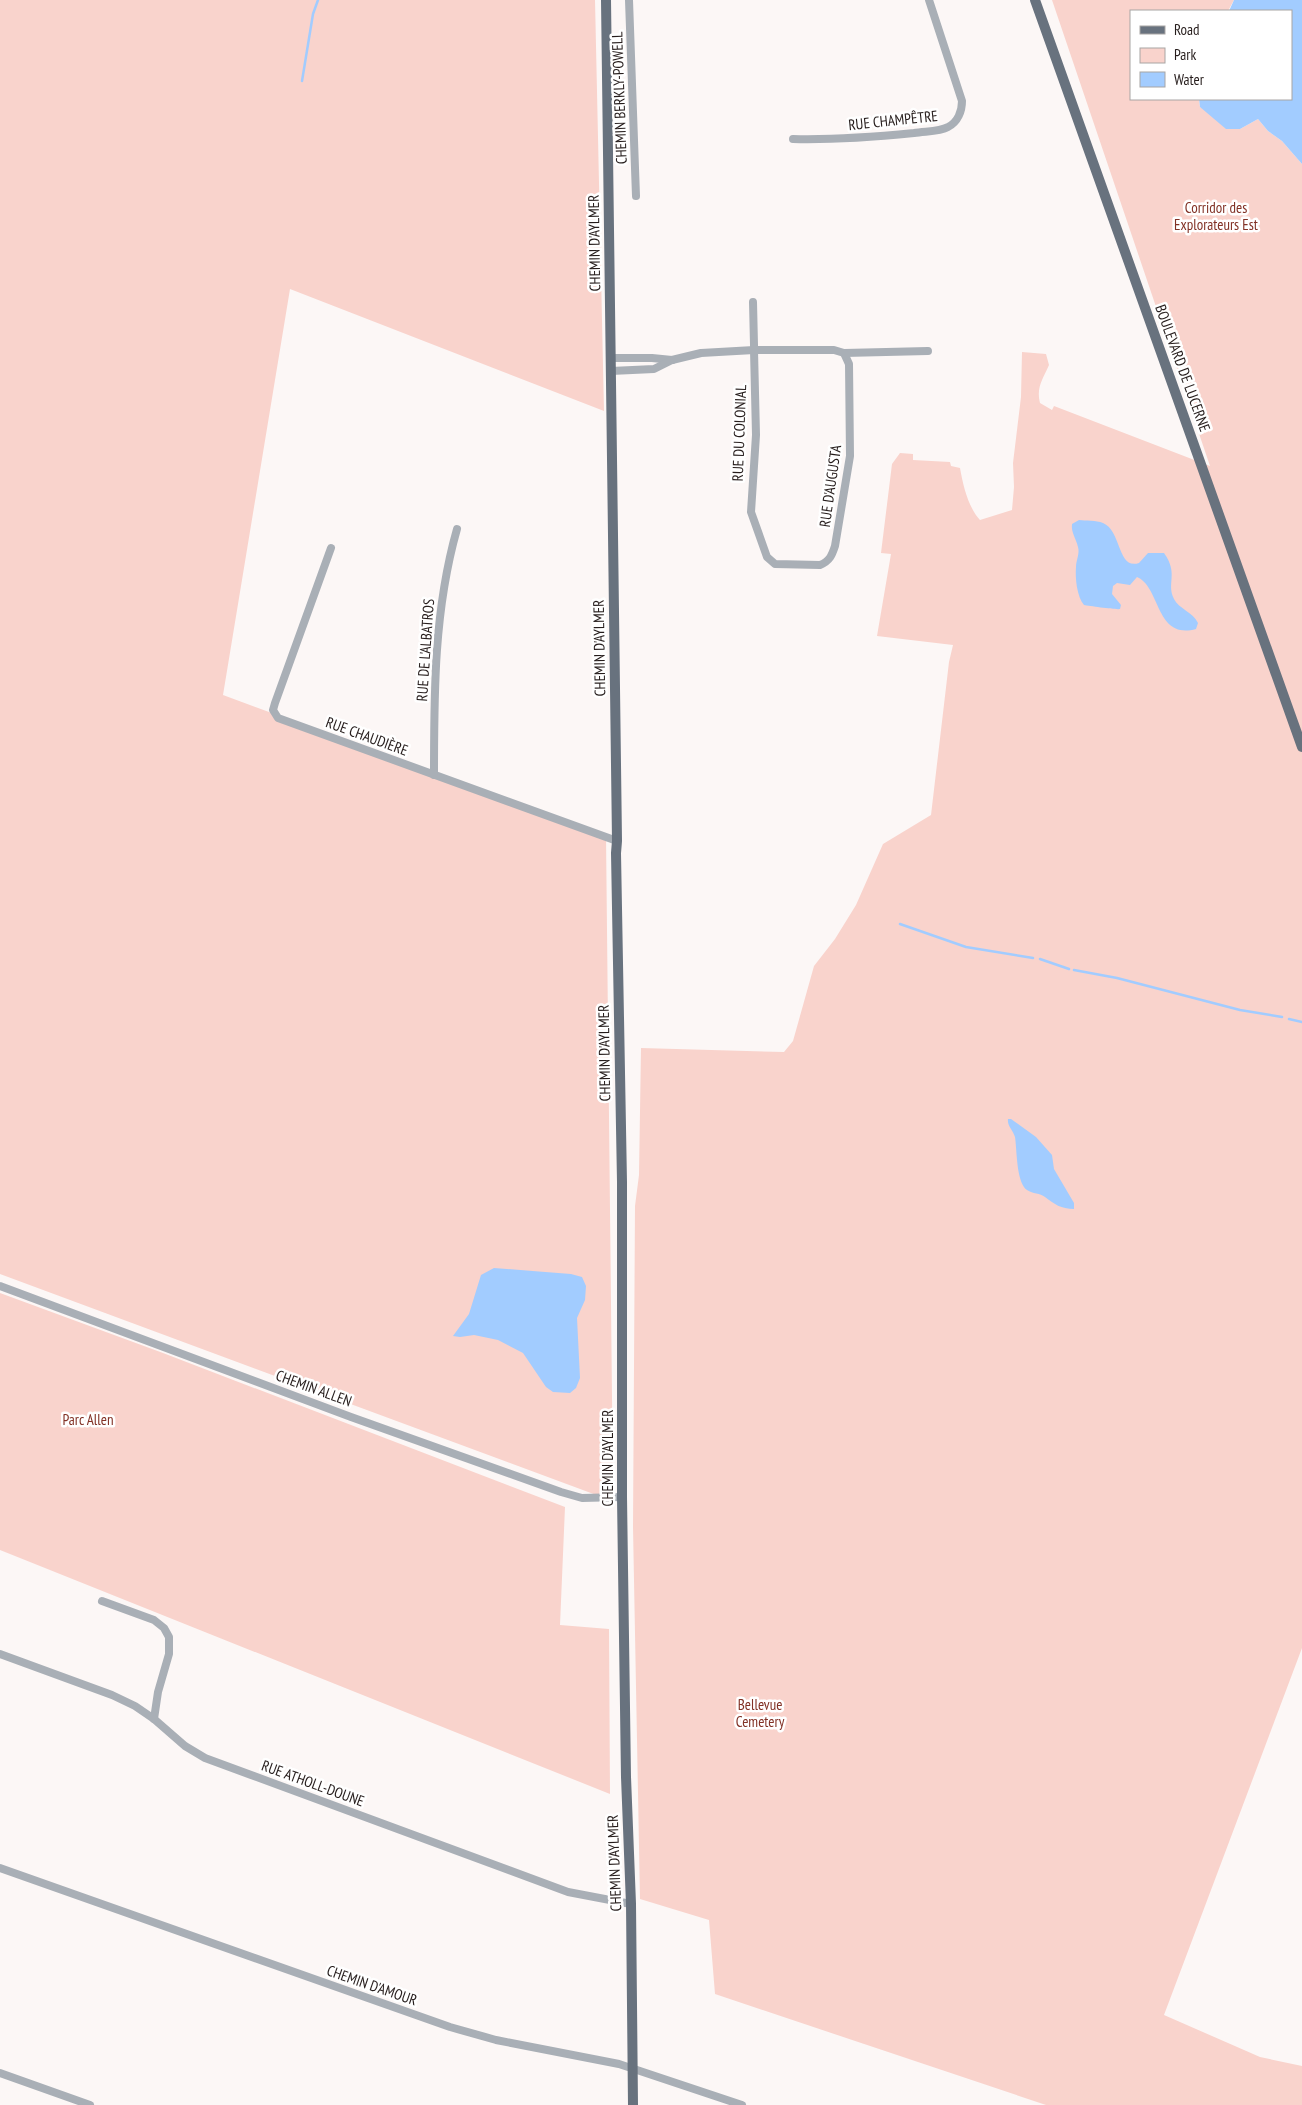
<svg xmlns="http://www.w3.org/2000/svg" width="1302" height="2105" viewBox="0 0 1302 2105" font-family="'PT Sans Narrow',sans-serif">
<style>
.green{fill:#f9d3cc}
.water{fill:#a2ccff}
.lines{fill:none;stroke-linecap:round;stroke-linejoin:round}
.stream{stroke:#a2ccff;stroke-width:2.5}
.minor{stroke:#a9afb6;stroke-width:8}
.major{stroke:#68727e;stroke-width:10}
.labels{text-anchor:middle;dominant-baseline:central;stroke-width:5;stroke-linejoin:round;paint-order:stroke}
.street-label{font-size:15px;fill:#261d1c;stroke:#fff}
.park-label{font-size:15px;fill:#823125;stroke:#fff}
</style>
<rect width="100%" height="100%" fill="#fcf7f6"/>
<g class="green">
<path d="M0 0H595L604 411 290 289 223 695 606 836 613 1490 599 1496 0 1274Z"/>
<path d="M1052 0H1234L1228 11H1131V99H1199L1200 107 1240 129 1258 119 1268 131 1282 141 1302 164V1648L1164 2015 1260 2057 1302 2066V2105H1046L715 1994 709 1920 640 1899 633 1527 635 1206 639 1175 641 1048 784 1052 793 1041 814 966 835 939 856 905 883 844 931 815 949 662 953 645 877 636 891 554 881 553 892 464 900 453 913 454V460L950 462 951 466 960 468C963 485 968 507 980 520L1012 510 1014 487 1013 463 1021 397 1022 352 1046 354 1049 365C1043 379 1036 387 1040 403L1052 410 1054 406 1210 466Z"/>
<path d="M0 1293 163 1353 565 1507 560 1625 609 1629 610 1794 0 1550Z"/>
</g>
<g class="water">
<path d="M1234 0H1302V164L1282 141 1268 131 1258 119 1240 129H1226L1200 107 1199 99H1291V11H1229Z"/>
<path d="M1079 520C1086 521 1096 520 1103 523 1122 531 1117 570 1139 563L1148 553H1164C1179 574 1166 583 1174 599 1179 609 1193 612 1198 623L1196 629C1155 640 1161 587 1137 577L1130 585 1117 583 1113 586 1112 594 1121 605 1120 609C1117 610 1090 606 1084 605 1077 597 1075 578 1076 567 1076 560 1080 554 1078 547 1076 538 1071 533 1072 524Z"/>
<path d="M1008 1119H1011L1036 1137 1052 1155 1054 1169 1074 1203V1209C1061 1209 1054 1204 1045 1197 1040 1193 1033 1194 1027 1190 1016 1182 1017 1149 1015 1137 1013 1130 1007 1126 1008 1119Z"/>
<path d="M494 1268 571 1274 582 1277 586 1286 585 1300 577 1318 580 1378 576 1388 570 1393 553 1392 546 1387 523 1353 498 1340 474 1335 460 1337 453 1336 469 1314 481 1275Z"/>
</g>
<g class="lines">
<g class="stream">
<path d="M302 81 313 14 318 0"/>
<path d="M900 924 966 947 1033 958"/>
<path d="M1040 959 1069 969"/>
<path d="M1074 970 1117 978 1240 1010 1282 1017"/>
<path d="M1289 1019 1302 1022"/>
</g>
<g class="minor">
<path d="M629 0 636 196"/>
<path d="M793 139C834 140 874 137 914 133 925 131 939 132 948 127 958 122 962 111 962 101L929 0"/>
<path d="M844 353 928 351"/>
<path d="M611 358H652L672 360"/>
<path d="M611 371 654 369 672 360 701 353 754 350H834L844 353 849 364 850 456 835 546C832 555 830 561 820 565L775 564 767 557 751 512 756 435 754 350V345L753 302"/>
<path d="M331 548 275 703 273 710 278 718 617 841"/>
<path d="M434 775C434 692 434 610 457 529"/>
<path d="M0 1286 351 1417 561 1492 582 1498 622 1497"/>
<path d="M102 1601 154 1620 164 1628 169 1637V1654L158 1692 154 1719"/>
<path d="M0 1654 112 1695 135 1706 154 1719 185 1746 205 1758 568 1892 631 1904"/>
<path d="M0 1868 450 2027 496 2040 619 2064 742 2105"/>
<path d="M0 2073 90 2105"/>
</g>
<g class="major">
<path d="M606 0 617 841 616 853 622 1182V1497L626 1777 631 1904 633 2105"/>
<path d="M1035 0 1302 747"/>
</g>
</g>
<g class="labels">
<g class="street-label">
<text transform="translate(619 98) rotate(-92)">CHEMIN BERKLY-POWELL</text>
<text transform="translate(893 120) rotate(-6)">RUE CHAMPÊTRE</text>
<text transform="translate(594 243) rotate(-91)">CHEMIN D'AYLMER</text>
<text transform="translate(1183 368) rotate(70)">BOULEVARD DE LUCERNE</text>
<text transform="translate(739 433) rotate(-88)">RUE DU COLONIAL</text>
<text transform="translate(830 486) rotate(-82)">RUE D'AUGUSTA</text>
<text transform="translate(599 648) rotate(-91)">CHEMIN D'AYLMER</text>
<text transform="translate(425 650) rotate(-86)">RUE DE L'ALBATROS</text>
<text transform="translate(367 736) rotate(20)">RUE CHAUDIÈRE</text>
<text transform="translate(604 1053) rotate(-91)">CHEMIN D'AYLMER</text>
<text transform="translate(314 1388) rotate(20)">CHEMIN ALLEN</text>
<text transform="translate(607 1458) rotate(-90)">CHEMIN D'AYLMER</text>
<text transform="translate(313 1783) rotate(20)">RUE ATHOLL-DOUNE</text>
<text transform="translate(614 1863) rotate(-92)">CHEMIN D'AYLMER</text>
<text transform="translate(372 1985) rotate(19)">CHEMIN D'AMOUR</text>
</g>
<g class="park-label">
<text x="1216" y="207">Corridor des<tspan x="1216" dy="17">Explorateurs Est</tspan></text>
<text x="88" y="1419">Parc Allen</text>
<text x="760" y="1704">Bellevue<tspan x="760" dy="17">Cemetery</tspan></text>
</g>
</g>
<rect x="1130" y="10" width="162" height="90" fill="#ffffff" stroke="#a8a5a4"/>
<rect x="1140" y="26" width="25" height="8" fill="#68727e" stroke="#a8a5a4"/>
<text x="1174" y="35" font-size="15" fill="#261d1c">Road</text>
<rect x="1140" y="48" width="25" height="15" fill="#f9d3cc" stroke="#a8a5a4"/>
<text x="1174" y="60" font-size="15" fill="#261d1c">Park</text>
<rect x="1140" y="72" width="25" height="15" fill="#a2ccff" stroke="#a8a5a4"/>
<text x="1174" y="85" font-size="15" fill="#261d1c">Water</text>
</svg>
